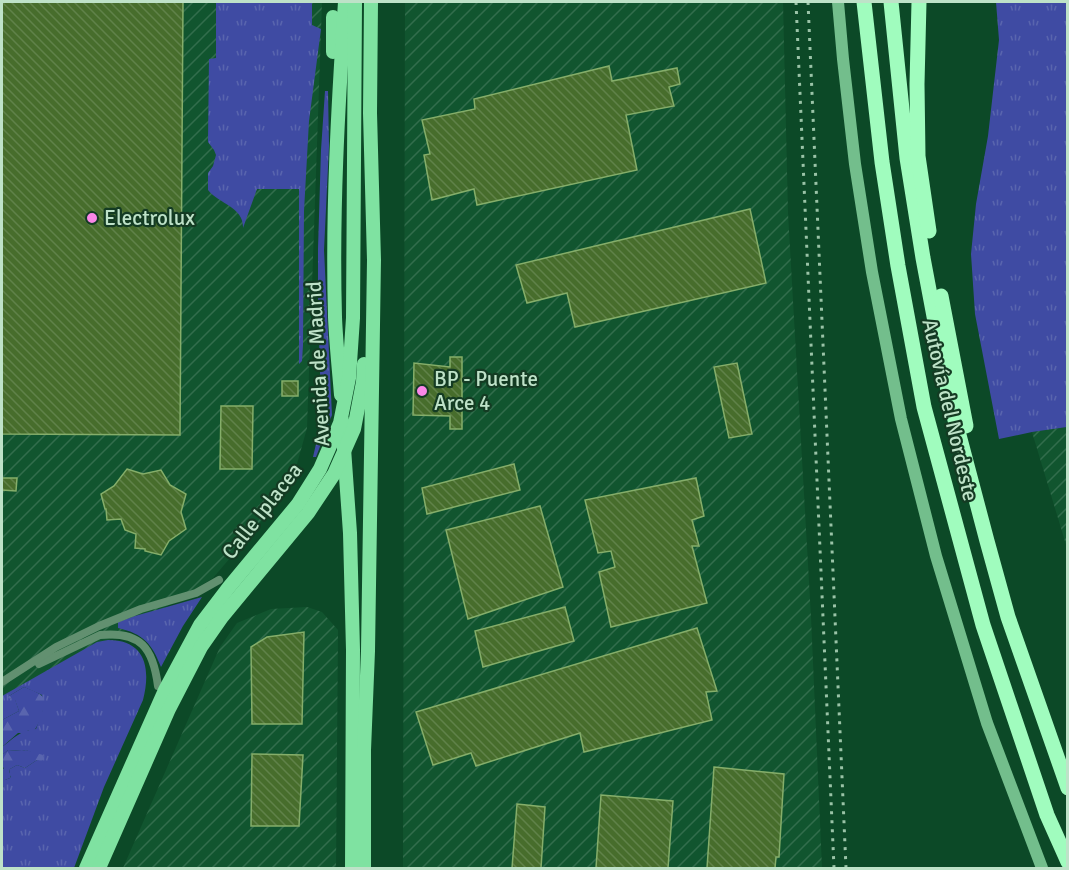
<svg xmlns="http://www.w3.org/2000/svg" width="1069" height="870" viewBox="0 0 1069 870" font-family="Signika,sans-serif">
<style>
.industrial{fill:url(#industrial-furrows)}
.grass{fill:url(#grass-tufts)}
.forest{fill:url(#forest-firs)}
.building{fill:url(#building-back-hatch);stroke:#85ae6a;stroke-width:1.5}
.lines{fill:none;stroke-linecap:round;stroke-linejoin:round}
.street{stroke:#629070;stroke-width:8}
.secondary{stroke:#73be8c;stroke-width:12}
.primary{stroke:#7fe2a1;stroke-width:14}
.highway{stroke:#a0fcbe;stroke-width:15}
.rail{stroke:#9ac3a7;stroke-width:3;stroke-dasharray:3 6;stroke-linecap:butt}
.poi-dot{fill:#fa87e7;stroke:#143b23;stroke-width:2}
.labels{text-anchor:middle;dominant-baseline:central;stroke-width:4.5;stroke-linejoin:round;paint-order:stroke}
.poi-label{font-size:21px;fill:#bee2c8;stroke:#143b23;text-anchor:start}
.street-label{font-size:21px;fill:#bee2c8;stroke:#143b23}
</style>
<defs>
<pattern id="industrial-furrows" width="10" height="10" patternUnits="userSpaceOnUse" patternTransform="scale(1.5)"><rect width="10" height="10" fill="#11552f"/><path d="M-1 1l2-2M0 10L10 0M9 11l2-2" fill="none" stroke="#326d4c"/></pattern>
<pattern id="grass-tufts" width="24" height="20" patternUnits="userSpaceOnUse" patternTransform="scale(1.5)"><rect width="24" height="20" fill="#3f4ba3"/><path d="M3 7l-1-3M5 7V3M7 7l1-3M15 17l-1-3M17 17v-4M19 17l1-3" fill="none" stroke="#5965ae"/></pattern>
<pattern id="forest-firs" width="22" height="20" patternUnits="userSpaceOnUse" patternTransform="scale(1.5)"><rect width="22" height="20" fill="#3f4ba3"/><path d="M5 1l3.5 6h-7zM16 11l3.5 6h-7z" fill="#5965ae"/></pattern>
<pattern id="building-back-hatch" width="6" height="6" patternUnits="userSpaceOnUse" patternTransform="scale(1.5)"><rect width="6" height="6" fill="#476d2c"/><path d="M-1 5l2 2M0 0l6 6M5-1l2 2" fill="none" stroke="#608249"/></pattern>
</defs>
<rect width="100%" height="100%" fill="#0c4927"/>
<g class="industrial">
<path d="M2 2H322L307 428 295 471 270 511 213 578 138 624 2 697Z"/>
<path d="M405 2H783L788 213 811 617 822 868H403Z"/>
<path d="M1067 427V548L1032 432Z"/>
<path d="M307 607 322 612 338 630 336 868H123L220 647 237 623 271 609Z"/>
</g>
<g class="grass">
<path d="M216 2H312V25L321 29 309 121 304 211 303 345 302 361 299 364V189H257L243 228C244 207 219 204 208 190V173L213 166 216 155 214 150 208 142 209 59 216 58Z"/>
<path d="M996 2H1068L1067 427 1032 432 999 439 975 314 971 254 976 204 988 136 999 40Z"/>
<path d="M325 91H328L329 146 324 250 332 415 316 457H313L319 431 321 405 318 304V249L321 150Z"/>
<path d="M202 597 183 626 161 667C152 644 144 634 118 628V622L135 616Z"/>
<path d="M108 640C146 640 151 669 143 700L104 787 74 868H2V788H3L5 780 10 778 11 776 9 774 10 769 17 765 25 768 37 760 33 753 26 750 22 751 8 750 2 755V747C13 739 20 730 36 729L43 709 42 695 24 687 9 696 11 699H15L19 711 2 720V696L97 642Z"/>
</g>
<g class="forest">
<path d="M24 687C29 689 38 692 42 696 48 703 39 726 33 732L29 730 23 733H18L2 747V720L19 711 15 700 8 698 9 696Z"/>
<path d="M8 750 21 751 26 750 43 755 44 758 42 761 37 760 25 768 17 765 10 769 9 773 11 775 10 778 5 780V785L2 788V770L4 768 2 767V755Z"/>
</g>
<g class="building">
<path d="M2 2H183L180 435 2 434Z"/>
<path d="M609 66 612 81 677 68 680 84 669 87 674 106 626 115 637 170 477 205 474 189 432 200 424 155 430 154 422 120 475 109 474 99Z"/>
<path d="M750 209 766 283 575 327 567 293 527 303 516 265Z"/>
<path d="M450 357H462V429H450V416L413 415 414 363 450 367Z"/>
<path d="M737 363 752 434 729 438 714 367Z"/>
<rect x="282" y="381" width="16" height="15"/>
<path d="M221 406H253L252 469H220Z"/>
<path d="M514 464 520 490 427 514 422 488Z"/>
<path d="M127 469 143 474 161 470 170 485 186 494 181 512 186 529 169 541 161 555 145 551V549L135 548 136 534 125 530 121 519 107 520 106 509H105L101 494 114 486Z"/>
<path d="M2 478H17L16 491 2 490Z"/>
<path d="M696 478 704 516 692 520 699 546H692L707 603 611 627 599 572 615 567 611 551 598 553 585 500Z"/>
<path d="M540 506 563 587 468 619 446 530Z"/>
<path d="M565 607 574 641 483 667 475 631Z"/>
<path d="M697 628 717 691 706 692 712 720 584 752 580 733 476 766 471 753 433 765 416 712Z"/>
<path d="M304 632 302 724H252L251 647 267 637Z"/>
<path d="M252 754 303 755 299 826H251Z"/>
<path d="M714 767 784 774 779 857H776L775 868H707Z"/>
<path d="M601 795 673 801 668 868H596Z"/>
<path d="M517 804 545 807 541 868H512Z"/>
</g>
<g class="lines">
<g class="street">
<path d="M39 664 100 635C141 631 153 648 158 686"/>
<path d="M2 682 56 647 99 626 141 609 196 593 219 580"/>
</g>
<path class="secondary" d="M838 2 843 59 855 164 872 272 901 419 936 556 987 723 1042 868"/>
<g class="primary">
<path d="M333 17V52"/>
<path d="M341 395C339 369 336 343 335 317 332 212 338 107 345 2"/>
<path d="M342 420 350 533 353 650 352 868"/>
<path d="M86 868 165 690 200 625 229 587 298 504 320 469 340 423 349 378 353 318 355 2"/>
<path d="M99 868 169 709 201 647 222 617 308 513 334 474 354 429 363 382 364 364"/>
<path d="M364 868V750L368 651 374 260 370 113 371 2"/>
</g>
<g class="highway">
<path d="M864 2 882 162 898 266 924 407 983 625 1047 815 1068 862"/>
<path d="M891 2 907 158 923 258 950 401 987 541 1008 617 1068 788"/>
<path d="M919 2 917 84 918 156 929 231"/>
<path d="M941 296 966 426"/>
</g>
<g class="rail">
<path d="M796 2 834 868"/>
<path d="M808 2 846 868"/>
</g>
</g>
<g class="poi-dot">
<circle cx="92" cy="218" r="6"/>
<circle cx="422" cy="391" r="6"/>
</g>
<g class="labels">
<g class="poi-label">
<text x="104" y="218">Electrolux</text>
<text x="434" y="379">BP - Puente<tspan x="434" dy="24">Arce 4</tspan></text>
</g>
<g class="street-label">
<text transform="translate(318 364) rotate(-93)">Avenida de Madrid</text>
<text transform="translate(950 410) rotate(77)">Autovía del Nordeste</text>
<text transform="translate(262 511) rotate(-52)">Calle Iplacea</text>
</g>
</g>
<rect width="1069" height="870" fill="none" stroke="#bee2c8" stroke-width="6"/>
</svg>
